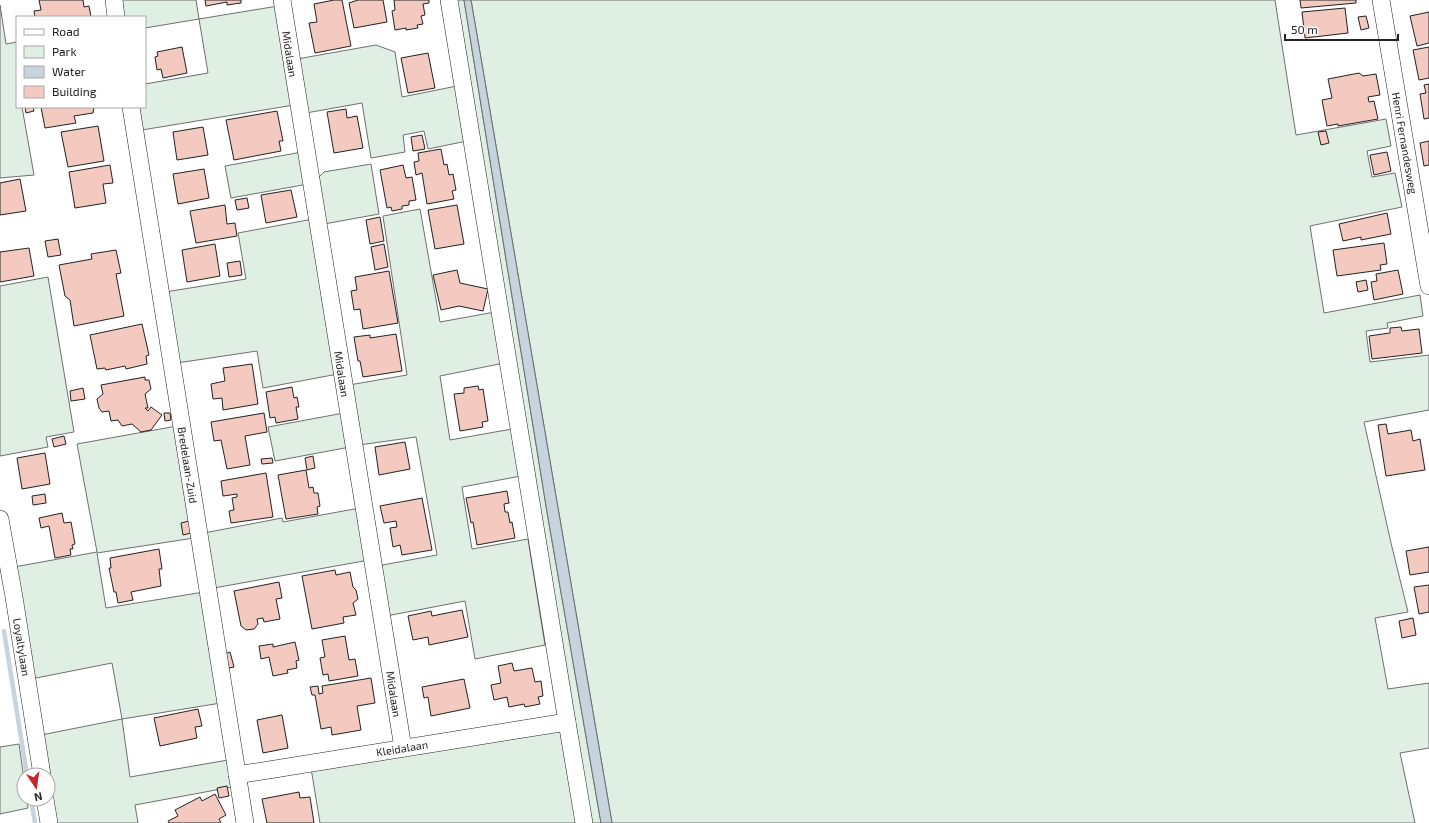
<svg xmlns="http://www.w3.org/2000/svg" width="1429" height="823" viewBox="0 0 1429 823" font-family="'Exo 2',sans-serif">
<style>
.green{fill:#e0efe3;stroke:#6f6f6f}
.water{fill:#c7d3dd;stroke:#6f6f6f}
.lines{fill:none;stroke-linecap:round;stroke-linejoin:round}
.stream{stroke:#c7d3dd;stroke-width:4.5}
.building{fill:#f3c9c0;stroke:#222}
.minor-casing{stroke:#222;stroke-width:18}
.minor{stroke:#fff;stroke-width:17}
.labels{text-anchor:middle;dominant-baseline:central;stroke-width:3;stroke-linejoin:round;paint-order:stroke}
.street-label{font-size:11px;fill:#222;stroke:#fff}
</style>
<rect width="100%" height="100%" fill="#fff"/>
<g class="green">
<path d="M121 0H196L199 19 278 6 294 105 142 130 138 107H145V84L208 73 199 19 145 28V17H123Z"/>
<path d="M454 0H464L547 512 601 823H590Z"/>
<path d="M471 0H1275L1296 135 1386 119 1391 146 1367 151 1372 177 1395 173 1402 207 1310 226 1324 313 1420 295 1423 316 1387 323 1388 328 1366 331 1370 362 1429 355V410L1364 422 1391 543 1408 612 1375 618 1388 689 1429 683V748L1400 753 1415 823H612Z"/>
<path d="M0 5 6 44 17 42V107H22L34 175 0 178Z"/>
<path d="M376 45 395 52 402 97 457 86 467 141 428 149 424 131 403 135 405 152 371 158 362 103 306 113 297 59Z"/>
<path d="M302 152 308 184 231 198 225 166Z"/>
<path d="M371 164 379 214 324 224 319 177 324 172Z"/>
<path d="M420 209 440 322 495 312 504 363 440 376 450 440 512 429 521 476 462 487 472 549 528 539 545 645 475 659 465 601 386 616 377 566 437 555 416 437 359 445 349 385 407 375 383 216Z"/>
<path d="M313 219 338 374 263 388 257 351 177 363 165 292 246 279 238 233Z"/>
<path d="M48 277 74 432 46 437 48 447 0 456V286Z"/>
<path d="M344 413 350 447 275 461 268 427Z"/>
<path d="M177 426 194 538 97 553 106 608 204 592 221 703 122 719 130 777 228 760 232 787 135 805 138 823H54C50 793 46 764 41 735L122 719 112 663 31 679 14 567 97 552 77 444Z"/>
<path d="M360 508 369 560 214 588 204 533 282 518 283 522Z"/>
<path d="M564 728 578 823H320L311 768Z"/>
<path d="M19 744 24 779V799H27L28 808 0 814V747Z"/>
</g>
<path class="water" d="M464 0H471L612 823H601L547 512Z"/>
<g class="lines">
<g class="stream">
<path d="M4 631 27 775"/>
<path d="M31 799 35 823"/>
</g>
</g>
<g class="building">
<path d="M39 0H83L84 7 89 6 91 17H35L34 11 41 10Z"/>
<path d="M205 0H241V3L227 5V2L206 6Z"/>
<path d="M334 0H342L351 46 315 53 309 23 317 22 314 4Z"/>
<path d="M358 0H383L387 22 354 28 349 3Z"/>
<path d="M394 0H429V3L423 4 425 15 421 16 423 24 417 25 418 28 406 30V28L395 30 392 11 395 10Z"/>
<path d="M1300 0H1356V3L1301 8Z"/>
<path d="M1345 8 1348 33 1305 38 1302 12Z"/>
<path d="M1429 12V43L1417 46 1410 16Z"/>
<path d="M1366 16 1369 28 1361 30 1358 17Z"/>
<path d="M182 47 187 73 163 78 161 69 157 70 155 57 158 56 157 52Z"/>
<path d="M1429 47V78L1419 80 1413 50Z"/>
<path d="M428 53 435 88 408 93 401 58Z"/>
<path d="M1359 73 1363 76 1376 74 1380 95 1368 97 1369 102 1374 101 1378 119 1338 126V124L1327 126 1322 100 1332 98 1328 79Z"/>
<path d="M1429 84V118L1424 119 1420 94 1426 93 1424 85Z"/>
<path d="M25 107H33L34 111 26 113Z"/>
<path d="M41 107H94L93 113 74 116 76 123 45 128Z"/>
<path d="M346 109 347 118 357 116 363 148 334 153 327 112Z"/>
<path d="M277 111 283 141H279L281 151 234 160 226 120Z"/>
<path d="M98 126 104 161 68 167 61 132Z"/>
<path d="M203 127 208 155 177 160 173 132Z"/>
<path d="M1326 131 1329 143 1321 145 1318 132Z"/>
<path d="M422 135 425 149 413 151 411 137Z"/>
<path d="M1429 141V165L1424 166 1420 143Z"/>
<path d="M441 149 444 165 447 164 449 175 453 174 456 190 452 191 454 199 427 204 422 173 416 175 414 162 419 161 418 153Z"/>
<path d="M1387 152 1391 171 1374 175 1370 155Z"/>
<path d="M110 165 113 183 103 184 106 203 75 208 69 172Z"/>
<path d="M403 165 406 178 412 177 416 200 409 201V205L402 206V209L392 211 391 207 387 208 380 170Z"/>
<path d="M204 169 209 198 178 204 173 174Z"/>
<path d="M20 179 26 211 0 215V183Z"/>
<path d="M291 190 297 217 266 223 261 195Z"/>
<path d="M247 198 249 208 237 210 235 200Z"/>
<path d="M225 205 227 224 235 223 237 236 196 243 190 211Z"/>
<path d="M457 205 464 244 435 249 428 210Z"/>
<path d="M1387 213 1391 234 1361 240V237L1343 241 1339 224Z"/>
<path d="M380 217 384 241 370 244 366 220Z"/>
<path d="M58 239 61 255 48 257 45 241Z"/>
<path d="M1384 243 1387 264 1380 265 1381 270 1337 276 1333 250Z"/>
<path d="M215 244 220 276 187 282 182 250Z"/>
<path d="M384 244 388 267 375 270 371 247Z"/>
<path d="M29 248 34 276 0 282V252Z"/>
<path d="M116 250 121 273 116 274 124 316 74 326 70 300 65 296 59 265 92 259 91 254Z"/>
<path d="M240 261 242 275 229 277 227 263Z"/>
<path d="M457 270 460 283 488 289 483 311 459 306 441 310 433 275Z"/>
<path d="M1398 270 1403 294 1374 300 1371 282 1377 281 1376 274Z"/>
<path d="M389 271 398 323 363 329 360 309 354 310 351 291 357 290 355 277Z"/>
<path d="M1366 280 1368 290 1358 292 1356 282Z"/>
<path d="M142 324 149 355 146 356 147 364 126 369 125 366 106 370 105 368 97 369 90 335Z"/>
<path d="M1401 327 1402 331 1419 329 1422 353 1372 359 1369 336 1390 333V328Z"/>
<path d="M396 334 402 371 363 377 360 361H358L354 337 370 335V338Z"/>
<path d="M252 364 258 404 223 410 222 398 213 399 211 384 225 381 223 368Z"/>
<path d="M145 377V380H149L151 389 145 394 148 408H145L148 411 151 407 162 415 151 430 141 432 132 424 122 426 118 420 111 421 109 411 102 412 99 408 97 399 103 394 101 385Z"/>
<path d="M478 386 479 390 483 389 488 421 482 422 483 427 460 431 454 394 464 393V388Z"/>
<path d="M292 387 294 398 297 397 299 407H296L298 419 276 423 275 417 270 418 266 392Z"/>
<path d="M83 388 85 399 71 401 70 391Z"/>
<path d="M164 413H170L171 420 165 421Z"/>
<path d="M264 413 267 432 245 436 250 465 227 469 221 440 214 441 211 422Z"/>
<path d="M1386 424 1388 434 1411 430 1413 441 1420 439 1425 470 1386 476 1378 425Z"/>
<path d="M64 436 66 444 54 447 52 439Z"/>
<path d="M405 442 410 469 379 475 375 447Z"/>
<path d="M45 453 50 484 22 489 17 458Z"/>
<path d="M313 456 315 468 307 470 305 458Z"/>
<path d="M272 458 273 463 262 464 261 459Z"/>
<path d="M306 470 309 488 313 487 314 493H318L320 506 317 507 318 514 286 519 278 475Z"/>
<path d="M266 473 273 517 231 523 229 511 234 510 232 498 237 497V494L223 496 221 481Z"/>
<path d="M507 491 509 503 504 504 505 512H508L510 523 512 522 515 538 477 545 473 522 471 523 466 498Z"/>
<path d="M45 494 46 503 33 505 32 496Z"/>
<path d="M422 498 432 550 402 555 400 545 393 547 390 528 397 527 396 521 384 523 380 506Z"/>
<path d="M62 513 64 523 71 522 75 544 72 545 73 549H70L71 555 55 558 49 526 41 528 39 518Z"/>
<path d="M189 521 191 533 183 535 181 523Z"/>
<path d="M1429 547V572L1410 575 1406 551Z"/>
<path d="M159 549 162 569H159L161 586 131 592 133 600 118 603 116 592H114L109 568H111L110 558Z"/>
<path d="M335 570 336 575 350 572 353 587 356 590 358 599 353 603 356 615 343 617 344 623 312 629 302 576Z"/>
<path d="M279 582 282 598 276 599 280 619 264 622 263 618 257 619 258 624 254 629 246 630 241 626 234 591Z"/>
<path d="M1429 585V612L1419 614 1414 587Z"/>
<path d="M462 610 468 637 429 645 428 637 413 640 408 616 431 611 432 616Z"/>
<path d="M1413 618 1416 635 1402 638 1399 621Z"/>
<path d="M345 636 349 660 355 659 358 676 329 681 328 674 323 675 320 658 325 657 322 640Z"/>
<path d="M295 642 299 660 296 661 297 668 287 670 288 673 273 676 269 657 261 659 259 646 273 644V647Z"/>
<path d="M230 652 234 667 229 668 225 654Z"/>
<path d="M512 663 514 671 532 668 535 682 541 681 543 696 538 697 540 704 525 707 524 704 509 707 507 697 494 700 491 685 501 683 498 666Z"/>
<path d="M371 678 375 703 357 706 361 730 332 735 331 727 321 729 315 695H312L310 687 318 686 319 694 323 693 322 686Z"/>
<path d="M464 679 470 708 431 716 428 697 424 698 422 687Z"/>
<path d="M198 709 202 726 195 727 197 738 160 746 154 718Z"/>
<path d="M282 715 288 748 263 753 257 720Z"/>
<path d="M227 786 229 796 219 798 217 788Z"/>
<path d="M299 792 300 798 310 797 314 823H267L262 799Z"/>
<path d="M215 794 226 815 219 819 221 823H169L168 821 178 816 175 810 200 797 202 801Z"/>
</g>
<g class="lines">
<g class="minor-casing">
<g id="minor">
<path d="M114 0 116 17"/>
<path d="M282 0 403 748"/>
<path d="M449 0 567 722 584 823"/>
<path d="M1381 0 1429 286"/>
<path d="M131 107 245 823"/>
<path d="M0 519 14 597 42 775"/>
<path d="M237 775 567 722"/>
<path d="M45 799 49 823"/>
</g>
</g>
<use href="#minor" class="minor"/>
</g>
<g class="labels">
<g class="street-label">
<text transform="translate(290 54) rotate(81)">Midalaan</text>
<text transform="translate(1405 143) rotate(80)">Henri Fernandesweg</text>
<text transform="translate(342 374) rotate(81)">Midalaan</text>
<text transform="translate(188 465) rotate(81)">Bredelaan-Zuid</text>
<text transform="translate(22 647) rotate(81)">Loyaltylaan</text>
<text transform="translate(394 694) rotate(81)">Midalaan</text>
<text transform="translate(402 748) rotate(-9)">Kleidalaan</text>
</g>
</g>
<rect x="16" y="16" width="130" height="92" fill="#ffffff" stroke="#a7a7a7"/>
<rect x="24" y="29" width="20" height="6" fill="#ffffff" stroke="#a7a7a7"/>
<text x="52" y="36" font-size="12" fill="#222222">Road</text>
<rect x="24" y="46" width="20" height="12" fill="#e0efe3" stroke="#a7a7a7"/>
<text x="52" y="56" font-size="12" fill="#222222">Park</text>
<rect x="24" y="66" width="20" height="12" fill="#c7d3dd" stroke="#a7a7a7"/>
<text x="52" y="76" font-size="12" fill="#222222">Water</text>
<rect x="24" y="86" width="20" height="12" fill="#f3c9c0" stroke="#a7a7a7"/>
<text x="52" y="96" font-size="12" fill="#222222">Building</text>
<g transform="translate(36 787) rotate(167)"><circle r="19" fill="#ffffff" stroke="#a7a7a7"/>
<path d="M0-3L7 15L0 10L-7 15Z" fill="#c62828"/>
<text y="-6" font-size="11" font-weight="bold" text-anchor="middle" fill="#222222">N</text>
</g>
<path d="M1285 34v6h113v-6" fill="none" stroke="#222222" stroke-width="2"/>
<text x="1291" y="34" font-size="12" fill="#222222" stroke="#ffffff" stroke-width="3" paint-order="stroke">50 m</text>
</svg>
